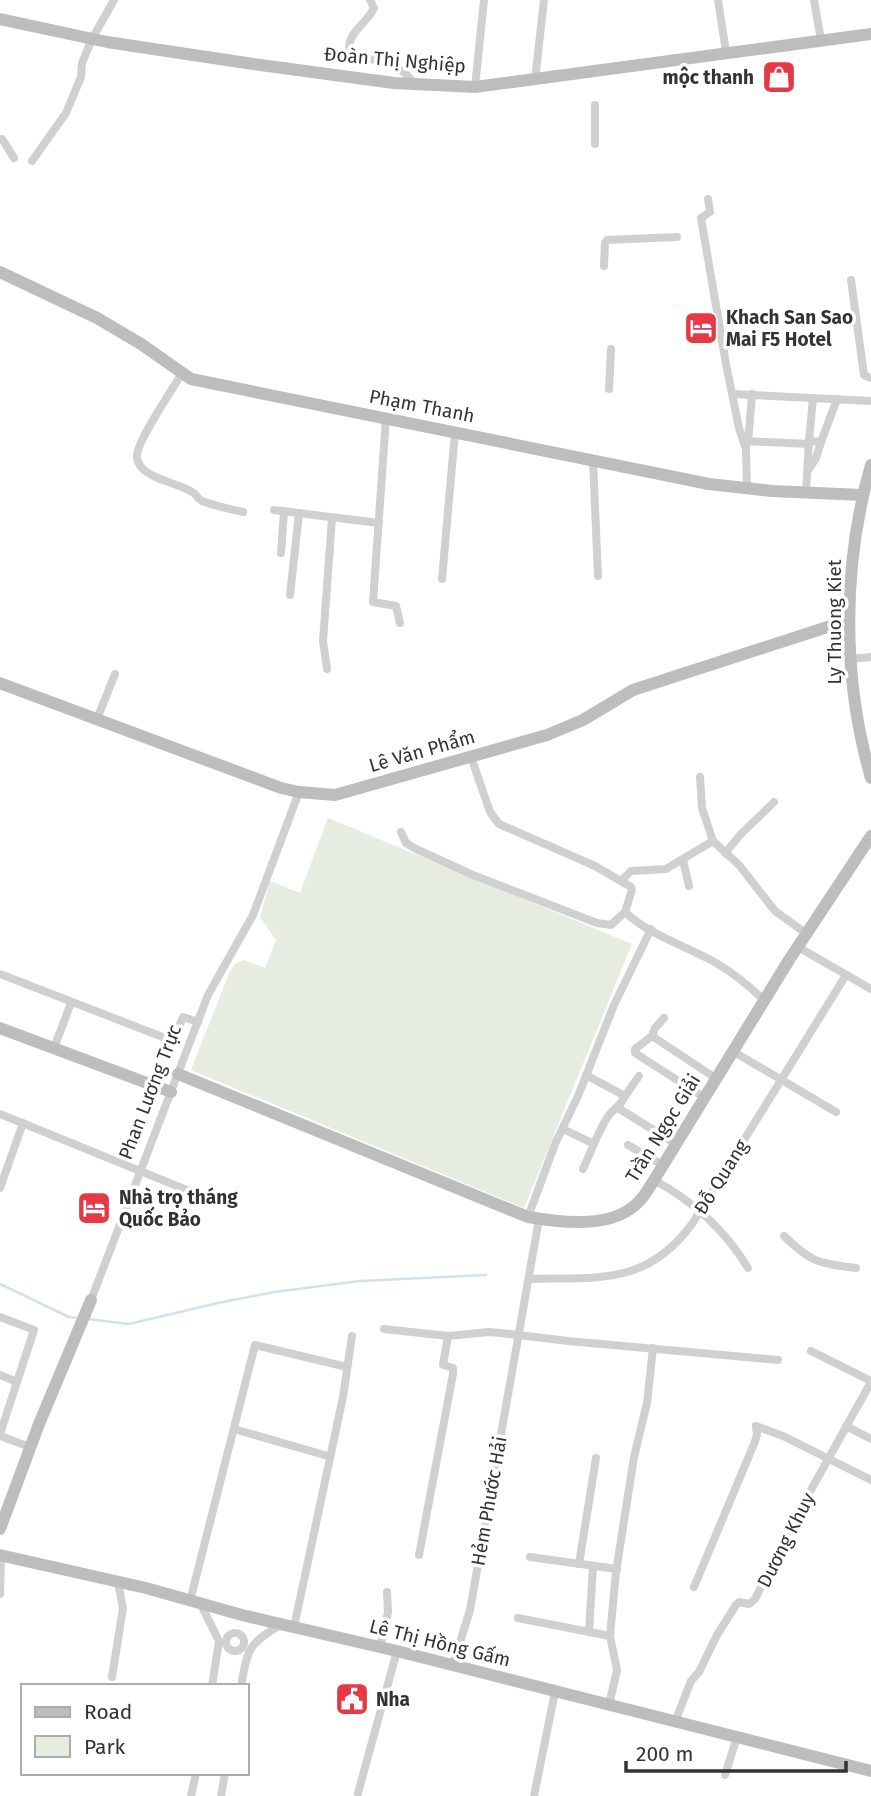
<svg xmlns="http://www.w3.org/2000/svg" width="871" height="1796" viewBox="0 0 871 1796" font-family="'Fira Sans',sans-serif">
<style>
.green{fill:#e6ecdf}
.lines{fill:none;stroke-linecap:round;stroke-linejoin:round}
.stream{stroke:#cfe2ee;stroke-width:2.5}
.street{stroke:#d0d0d0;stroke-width:8}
.secondary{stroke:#bdbdbd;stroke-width:12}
.labels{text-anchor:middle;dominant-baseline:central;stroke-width:7;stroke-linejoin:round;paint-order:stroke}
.street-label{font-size:19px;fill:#333;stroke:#fff}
.poi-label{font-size:19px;font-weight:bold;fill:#333;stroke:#fff;text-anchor:start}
</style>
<rect width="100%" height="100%" fill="#fff"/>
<path class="green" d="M328 818 632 944 524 1208 191 1070 230 971 236 963 244 960 265 968 276 940 260 917 270 881 300 893Z"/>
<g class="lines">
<g class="stream">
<path d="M0 1284 69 1317 77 1318"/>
<path d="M88 1319 129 1324 218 1303 274 1292 360 1281 486 1275"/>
</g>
<g class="street">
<path d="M370 0 374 8C367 23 350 31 349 47 367 64 404 61 413 84"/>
<path d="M718 0 726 52"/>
<path d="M814 0 821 40"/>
<path d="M535 80 544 0"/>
<path d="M475 87 484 0"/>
<path d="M2 139 14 158"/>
<path d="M595 144V105"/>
<path d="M32 161 66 113 81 77 82 63 92 39 114 0"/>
<path d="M708 199 710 212 701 218 726 364 739 428 746 449 747 488"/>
<path d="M604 266 605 243 607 240 677 237"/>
<path d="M851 280 864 375 871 378"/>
<path d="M182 373C174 387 134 445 137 458 140 480 182 482 195 494 197 496 198 499 202 501 215 506 230 509 243 512"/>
<path d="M609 389 611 349"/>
<path d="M733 394 871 401"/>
<path d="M813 398 809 441 821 442 837 399"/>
<path d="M386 418 373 602 396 606 400 623"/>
<path d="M743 441 809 444"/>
<path d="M748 443 752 394"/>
<path d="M593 460 598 576"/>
<path d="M809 469 816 458 821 442"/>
<path d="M806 491 809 441"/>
<path d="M274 510 379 523"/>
<path d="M281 553 284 511"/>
<path d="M442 579 455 432"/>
<path d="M290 595 299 513"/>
<path d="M851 659 871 657"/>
<path d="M327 669 323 641 332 518"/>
<path d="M97 719 115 674"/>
<path d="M700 777 702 808 713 841 739 865 775 911 807 934"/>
<path d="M401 832 406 843 416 849 473 875 597 923 611 925 625 912 632 890 631 887 595 866 499 824 490 812 471 757"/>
<path d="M725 853 741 834 774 802"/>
<path d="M683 860 689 886"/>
<path d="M621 881 631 871 666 869 713 841"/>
<path d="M625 912C647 933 680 944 707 958 729 969 747 984 765 1001"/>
<path d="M798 947 871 989"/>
<path d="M0 974 173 1041 183 1017 198 1022"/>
<path d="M652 1036 655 1028 664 1018"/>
<path d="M54 1048 71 1003"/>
<path d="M734 1052 836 1112"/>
<path d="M586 1075 625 1096 639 1076"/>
<path d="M705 1098 635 1053V1049L652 1036 717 1079"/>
<path d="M618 1108 676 1144"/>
<path d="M0 1114 204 1197"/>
<path d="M563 1129 594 1144"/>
<path d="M628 1145 663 1165"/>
<path d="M583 1169C591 1152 597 1134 607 1118 613 1108 619 1109 625 1096"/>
<path d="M654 1180C693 1201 725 1230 748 1268"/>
<path d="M0 1188 23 1123"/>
<path d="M528 1217 555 1144 578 1096 614 1005 651 929"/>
<path d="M784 1236C812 1263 818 1263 856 1268"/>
<path d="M529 1279C599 1277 646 1286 692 1224L846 975"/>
<path d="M91 1300 208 995 253 915 299 792"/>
<path d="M0 1317 34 1330 0 1434 3 1437 30 1447"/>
<path d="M384 1329 448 1336 489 1332 510 1334 568 1341 778 1360"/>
<path d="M811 1351 871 1381"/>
<path d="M0 1375 17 1382"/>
<path d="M846 1426 871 1439"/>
<path d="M234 1429 328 1456"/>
<path d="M419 1555 453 1374V1368L443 1365 448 1336"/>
<path d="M530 1557 617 1569"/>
<path d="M579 1564 596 1458"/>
<path d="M694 1587 754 1444 757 1435 756 1426 783 1436 871 1480"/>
<path d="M0 1594 1 1555"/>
<path d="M190 1601 255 1345 347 1367"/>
<path d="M201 1605 219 1641 212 1686"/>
<path d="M518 1618 610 1636"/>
<path d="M294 1627 343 1397 352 1336"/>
<path d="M589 1632 593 1566"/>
<circle cx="235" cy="1642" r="9"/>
<path d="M380 1647 388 1612 387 1592"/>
<path d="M453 1665 470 1610 539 1219"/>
<path d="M112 1677 123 1608 118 1583"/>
<path d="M241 1686C248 1648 248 1644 282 1624"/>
<path d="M609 1705 617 1670 610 1636 616 1572 634 1457 647 1403 653 1348"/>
<path d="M675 1722 691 1681 699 1672 717 1635 736 1605 739 1602 749 1604 755 1599 791 1526 871 1382"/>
<path d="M725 1775 737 1737"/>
<path d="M358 1793 397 1651"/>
<path d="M191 1796 196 1773"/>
<path d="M221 1796 225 1773"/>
<path d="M534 1796 555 1692"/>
</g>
<g class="secondary">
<path d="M0 19 107 42 253 64 394 83 475 87 871 34"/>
<path d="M0 272 97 318 141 344 191 379 709 484 772 491 862 495"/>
<path d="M871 465C842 566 842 677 871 778"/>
<path d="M0 683 281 788 299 792 335 795 547 735 583 720 633 690 849 620"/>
<path d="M0 1028 171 1092"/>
<path d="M178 1074 528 1217C558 1222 604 1228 630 1209 641 1202 648 1190 654 1180L789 960 871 836"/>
<path d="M0 1529 39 1424 91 1300"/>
<path d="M0 1555 146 1588 242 1615 397 1651 871 1771"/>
</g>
</g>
<defs>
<g id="shop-square" transform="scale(1.75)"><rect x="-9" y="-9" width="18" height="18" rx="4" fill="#e63946" stroke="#fff"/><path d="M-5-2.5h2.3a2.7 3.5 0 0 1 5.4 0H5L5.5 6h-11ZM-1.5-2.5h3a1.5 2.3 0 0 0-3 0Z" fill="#fff"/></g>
<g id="hotel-square" transform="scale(1.75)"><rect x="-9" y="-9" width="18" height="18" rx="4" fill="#e63946" stroke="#fff"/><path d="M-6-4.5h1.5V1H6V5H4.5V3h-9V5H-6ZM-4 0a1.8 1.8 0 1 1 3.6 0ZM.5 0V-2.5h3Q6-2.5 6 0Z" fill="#fff"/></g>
<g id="civic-square" transform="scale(1.75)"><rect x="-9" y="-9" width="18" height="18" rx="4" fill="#e63946" stroke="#fff"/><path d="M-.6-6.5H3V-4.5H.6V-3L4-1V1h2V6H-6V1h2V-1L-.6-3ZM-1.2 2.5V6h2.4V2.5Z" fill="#fff"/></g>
</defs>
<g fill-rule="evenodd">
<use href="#shop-square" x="779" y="77"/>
<use href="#hotel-square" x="701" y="328"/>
<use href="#hotel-square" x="94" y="1208"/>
<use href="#civic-square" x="352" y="1699"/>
</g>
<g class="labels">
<g class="street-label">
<text transform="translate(395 60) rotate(5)">Đoàn Thị Nghiệp</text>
<text transform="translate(422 406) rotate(11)">Phạm Thanh</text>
<text transform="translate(834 622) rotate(-90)">Ly Thuong Kiet</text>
<text transform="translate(422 751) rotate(-16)">Lê Văn Phẩm</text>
<text transform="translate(150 1092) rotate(-69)">Phan Lương Trực</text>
<text transform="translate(663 1128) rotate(-58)">Trần Ngọc Giải</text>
<text transform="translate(721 1177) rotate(-58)">Đỗ Quang</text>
<text transform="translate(489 1501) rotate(-80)">Hẻm Phước Hải</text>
<text transform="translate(786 1540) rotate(-63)">Dương Khuy</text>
<text transform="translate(440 1643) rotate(14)">Lê Thị Hồng Gấm</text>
</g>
<g class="poi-label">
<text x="754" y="77" text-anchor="end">mộc thanh</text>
<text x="726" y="317">Khach San Sao<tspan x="726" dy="22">Mai F5 Hotel</tspan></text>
<text x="119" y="1197">Nhà trọ tháng<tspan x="119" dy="22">Quốc Bảo</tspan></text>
<text x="376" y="1699">Nha</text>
</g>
</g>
<rect x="21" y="1684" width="228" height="91" fill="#ffffff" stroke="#adadad" stroke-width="2"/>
<rect x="35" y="1707" width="35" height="10" fill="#bdbdbd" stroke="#adadad" stroke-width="2"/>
<text x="84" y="1719" font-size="21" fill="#333333">Road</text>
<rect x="35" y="1736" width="35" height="21" fill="#e6ecdf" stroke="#adadad" stroke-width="2"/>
<text x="84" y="1754" font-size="21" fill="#333333">Park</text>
<path d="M626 1761v10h220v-10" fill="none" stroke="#333333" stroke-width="3.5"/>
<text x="636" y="1761" font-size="21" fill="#333333" stroke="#ffffff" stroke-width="5" paint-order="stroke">200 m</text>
</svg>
